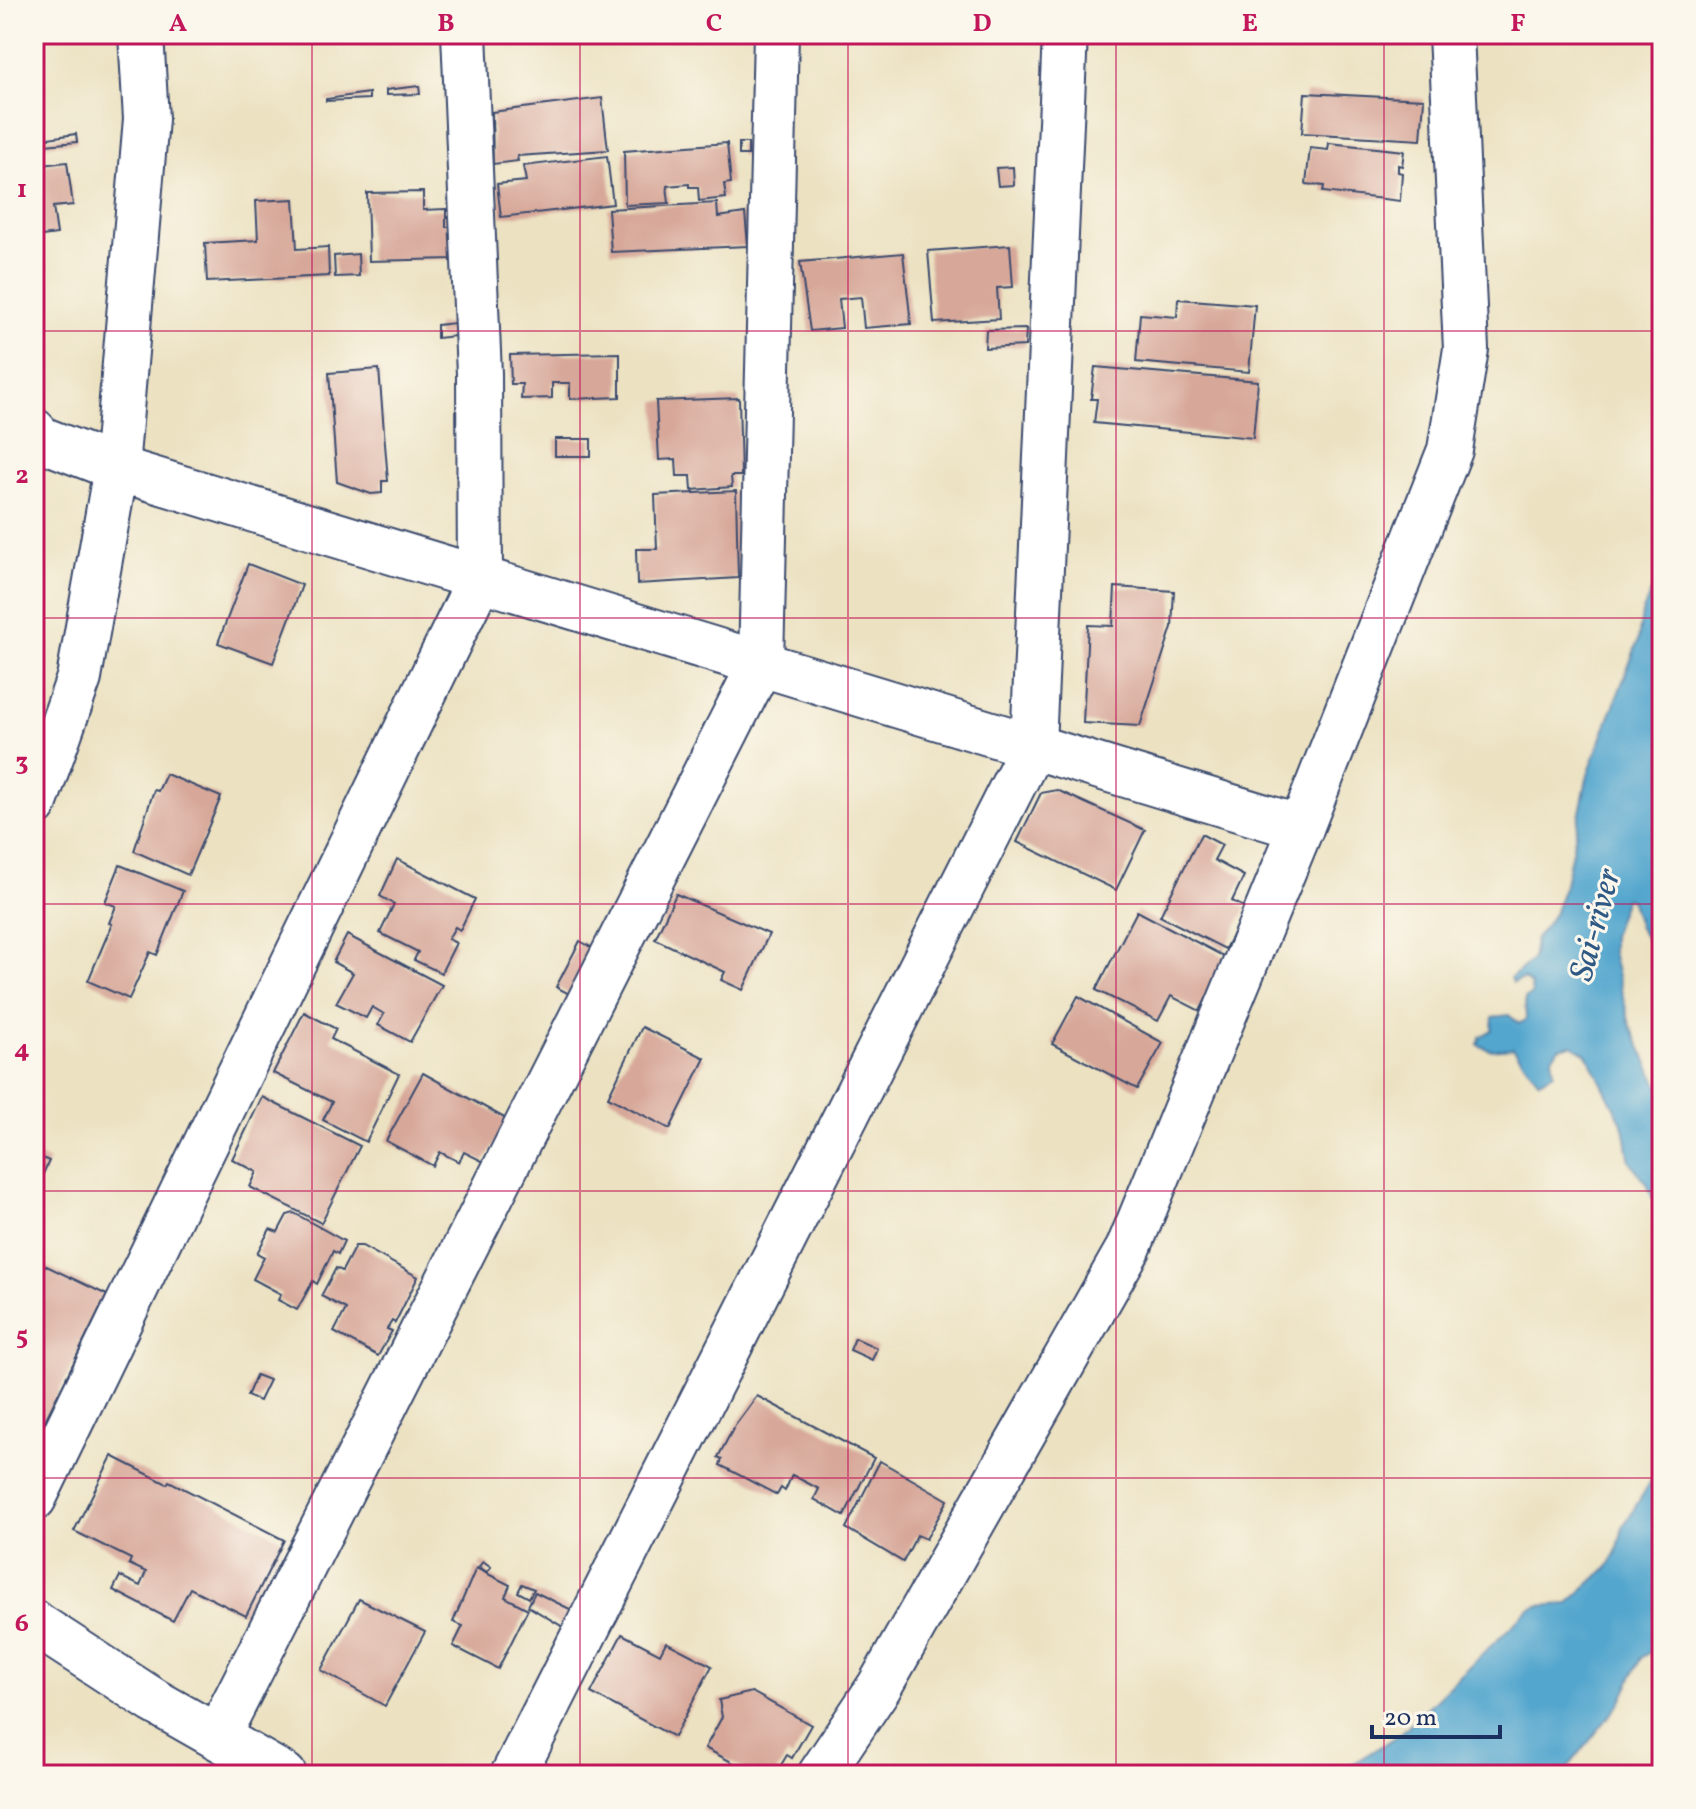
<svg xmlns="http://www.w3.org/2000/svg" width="1696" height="1809" viewBox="0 0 1696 1809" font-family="Vollkorn,serif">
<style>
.water{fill:#53a6ce;stroke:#376a96;stroke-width:2}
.building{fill:#d7a799}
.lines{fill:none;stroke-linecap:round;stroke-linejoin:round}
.minor-casing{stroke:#3a4a6d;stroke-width:48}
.minor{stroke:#fff;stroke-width:44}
.grid{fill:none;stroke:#c2185b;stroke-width:2;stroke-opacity:0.55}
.labels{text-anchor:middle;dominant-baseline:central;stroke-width:6;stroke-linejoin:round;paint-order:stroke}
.water-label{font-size:34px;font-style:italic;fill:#2f5985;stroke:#fbf7ec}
.neatline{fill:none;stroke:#c2185b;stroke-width:3}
.grid-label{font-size:26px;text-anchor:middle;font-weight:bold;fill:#c2185b}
</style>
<rect width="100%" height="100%" fill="#fbf7ec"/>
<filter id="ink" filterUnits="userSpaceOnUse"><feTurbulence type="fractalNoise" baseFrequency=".0125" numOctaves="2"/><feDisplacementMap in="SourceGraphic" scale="16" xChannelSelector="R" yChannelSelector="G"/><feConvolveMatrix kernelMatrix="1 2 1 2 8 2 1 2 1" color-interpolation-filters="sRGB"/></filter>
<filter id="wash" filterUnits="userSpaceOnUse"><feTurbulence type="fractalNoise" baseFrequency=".006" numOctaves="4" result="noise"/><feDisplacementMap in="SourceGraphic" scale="32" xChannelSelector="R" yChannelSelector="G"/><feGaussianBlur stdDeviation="1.8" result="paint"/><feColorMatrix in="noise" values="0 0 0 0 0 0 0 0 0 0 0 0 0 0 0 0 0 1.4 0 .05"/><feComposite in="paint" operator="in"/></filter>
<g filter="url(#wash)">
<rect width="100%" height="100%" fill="#ece2c2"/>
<g class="water">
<path d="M1662 568V962L1639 928 1630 899 1625 898 1612 936V952L1630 1025 1662 1094V1223L1647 1183 1630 1162 1624 1127 1587 1054 1572 1045 1559 1048 1552 1057 1554 1073 1539 1081 1513 1048 1490 1050 1478 1045 1480 1037 1492 1030 1493 1017 1509 1015 1519 1024 1526 1019 1525 998 1532 995 1531 985 1523 979 1513 983 1511 978 1532 960 1535 940 1554 914 1565 884 1588 774 1638 641 1642 613Z"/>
<path d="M1662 1463V1645L1641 1658 1620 1703 1562 1775H1334L1399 1735 1528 1610 1538 1606 1567 1604 1608 1567 1617 1552 1623 1527Z"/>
</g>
<g id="blocks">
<g class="building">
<path d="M419 86 420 94 386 95V90Z"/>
<path d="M369 93V99L326 101V99Z"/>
<path d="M1305 93 1424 99 1421 140 1302 133Z"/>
<path d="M602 98 608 150 517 156 518 161 493 164 492 112Z"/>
<path d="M76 134 77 142 34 146V140Z"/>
<path d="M727 143 731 183 724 184 726 198 699 201 698 187H689V184L667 186 669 203 625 205 624 151Z"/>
<rect x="739" y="143" width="9" height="12"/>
<path d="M1329 143 1404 151 1402 166 1398 165V172L1402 173 1400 201 1323 192 1324 186 1306 184 1310 148 1328 150Z"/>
<path d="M607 156 613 204 501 217 497 184 526 181 523 166Z"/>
<path d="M67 162 73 205 53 207 57 234 34 237V166Z"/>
<path d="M1013 167 1014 185 998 186 996 168Z"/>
<path d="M423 192V210L446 209V227H452L453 259 369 261 367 193Z"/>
<path d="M294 199 297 249 328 247 329 276 207 282 205 243 258 240 256 201Z"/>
<path d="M717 203 718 217 745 213 748 246 611 252 608 209Z"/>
<path d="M1010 245 1013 287 997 288 999 319 934 323 928 251Z"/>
<path d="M903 253 911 324 864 328 861 297 839 299 842 328 810 331 800 262Z"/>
<path d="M358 254 359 276 335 277 334 256Z"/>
<path d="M1178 299 1255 305 1249 372 1136 362 1140 314 1177 317Z"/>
<path d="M455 323V336L437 338V325Z"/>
<path d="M1026 329 1025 346 985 348 986 330Z"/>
<path d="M620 353V397L570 399V383H552V398L521 399 522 384H511L510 355Z"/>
<path d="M1095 367 1258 381 1253 438 1094 423 1097 399H1091Z"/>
<path d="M379 369 388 481H382V493L371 494 337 482 329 373Z"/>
<path d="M739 398 741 476H731L732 487 692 490 691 476H677L676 459 659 460 656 401Z"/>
<rect x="555" y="439" width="36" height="17"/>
<path d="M736 491 738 578 637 584 636 549H657L655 495Z"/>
<path d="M248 564 302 585 273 663 218 643Z"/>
<path d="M1115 587 1174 591 1172 627 1140 726 1083 723 1088 625 1113 626Z"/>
<path d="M166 774 221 797 188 875 134 851 154 790 158 791Z"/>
<path d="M1057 790 1145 830 1116 890 1017 842 1041 793Z"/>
<path d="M1201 834 1222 845 1214 860 1244 876 1232 901 1246 908 1225 949 1160 916Z"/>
<path d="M397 859 475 899 460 930 455 927 448 939 456 943 441 973 414 960 418 952 380 933 394 904 380 896Z"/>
<path d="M120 865 183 891 157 955 150 952 129 999 88 981 112 924 109 923 116 906 105 902Z"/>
<path d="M676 894 769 934 743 990 721 980 725 972 655 939Z"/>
<path d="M1137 911 1227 958 1200 1011 1171 996 1158 1021 1096 990Z"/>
<path d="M347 935 442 985 410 1042 378 1025 384 1014 372 1007 366 1018 336 1003 353 973 333 962Z"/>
<path d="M580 941 594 949 571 995 556 987Z"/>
<path d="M1078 996 1163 1043 1137 1089 1052 1044Z"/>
<path d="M304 1012 336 1029 331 1039 399 1074 366 1142 323 1120 332 1102 273 1073Z"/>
<path d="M642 1027 705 1058 670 1129 608 1097Z"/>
<path d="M423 1073 508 1120 484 1162 464 1152 459 1162 440 1152 433 1166 386 1141Z"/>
<path d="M262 1097 360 1146 321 1223 250 1187 257 1172 232 1159Z"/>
<path d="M34 1154 49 1161 34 1193Z"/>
<path d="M294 1213 344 1241 338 1254 333 1251 317 1284 313 1281 297 1310 278 1300 281 1294 253 1279 264 1257 257 1253 270 1229 278 1232 287 1215Z"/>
<path d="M355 1246H362L418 1277 395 1323 392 1321 387 1329 392 1331 378 1356 334 1332 346 1309 321 1296 336 1268 342 1271Z"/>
<path d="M34 1260 107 1295 34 1443Z"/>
<path d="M855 1338 877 1348 872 1360 850 1350Z"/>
<path d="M256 1375 269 1380 259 1401 247 1396Z"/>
<path d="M757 1396 874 1458 844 1516 814 1499 819 1489 792 1475 785 1491 781 1488 777 1495 720 1465 722 1459 718 1457 734 1427Z"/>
<path d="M112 1456 167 1484 169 1481 284 1540 246 1616 190 1588 173 1621 113 1590 120 1576 140 1586 146 1572 129 1564 131 1559 74 1531Z"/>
<path d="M880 1461 948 1500 926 1539 917 1535 903 1562 846 1528Z"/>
<path d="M483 1561 491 1567 487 1572 479 1567Z"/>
<path d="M476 1568 510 1585 505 1597 528 1609 498 1669 453 1646 463 1626 453 1622Z"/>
<path d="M522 1584 534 1589 529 1598 518 1592Z"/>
<path d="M535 1592 574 1611 565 1628 528 1606Z"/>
<path d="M359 1599 425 1632 385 1706 321 1670Z"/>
<path d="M622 1634 660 1654 666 1642 712 1666 674 1737 591 1693Z"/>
<path d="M752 1692 811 1725 792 1758 787 1755 775 1775H756L705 1748 722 1717 719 1700Z"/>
</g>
</g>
</g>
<g filter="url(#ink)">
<use href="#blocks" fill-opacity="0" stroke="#3a4a6d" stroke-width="2"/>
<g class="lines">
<g class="minor-casing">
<g id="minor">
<path d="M34 431 41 439 116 468 1301 828"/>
<path d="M34 805 79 678 116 468 146 119 141 34"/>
<path d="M34 1498 480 578 479 374 464 34"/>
<path d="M34 1623 154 1701 284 1775"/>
<path d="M218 1735 761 663 776 34"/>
<path d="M513 1775 1033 746 1065 34"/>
<path d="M820 1775 879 1687 1128 1249 1301 828 1450 450 1466 349 1451 34"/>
</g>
</g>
<use href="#minor" class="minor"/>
</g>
</g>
<path class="grid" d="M312 34V1775M580 34V1775M848 34V1775M1116 34V1775M1384 34V1775M34 331H1662M34 618H1662M34 904H1662M34 1191H1662M34 1478H1662"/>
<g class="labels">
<g class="water-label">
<text transform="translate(1597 925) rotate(-75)">Sai-river</text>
</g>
</g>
<rect width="1696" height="1809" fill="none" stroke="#fbf7ec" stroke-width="88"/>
<path d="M1372 1725v12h128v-12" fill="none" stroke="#1b2f5e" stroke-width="4"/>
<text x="1384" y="1725" font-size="24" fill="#1b2f5e" stroke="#fbf7ec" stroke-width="6" paint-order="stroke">20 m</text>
<rect x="44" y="44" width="1608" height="1721" class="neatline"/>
<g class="grid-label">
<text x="178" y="31">A</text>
<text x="446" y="31">B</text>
<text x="714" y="31">C</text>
<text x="982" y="31">D</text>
<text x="1250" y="31">E</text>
<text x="1518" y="31">F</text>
<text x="22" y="197">1</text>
<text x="22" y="483">2</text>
<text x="22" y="770">3</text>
<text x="22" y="1057">4</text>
<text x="22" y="1344">5</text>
<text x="22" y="1631">6</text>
</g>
</svg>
